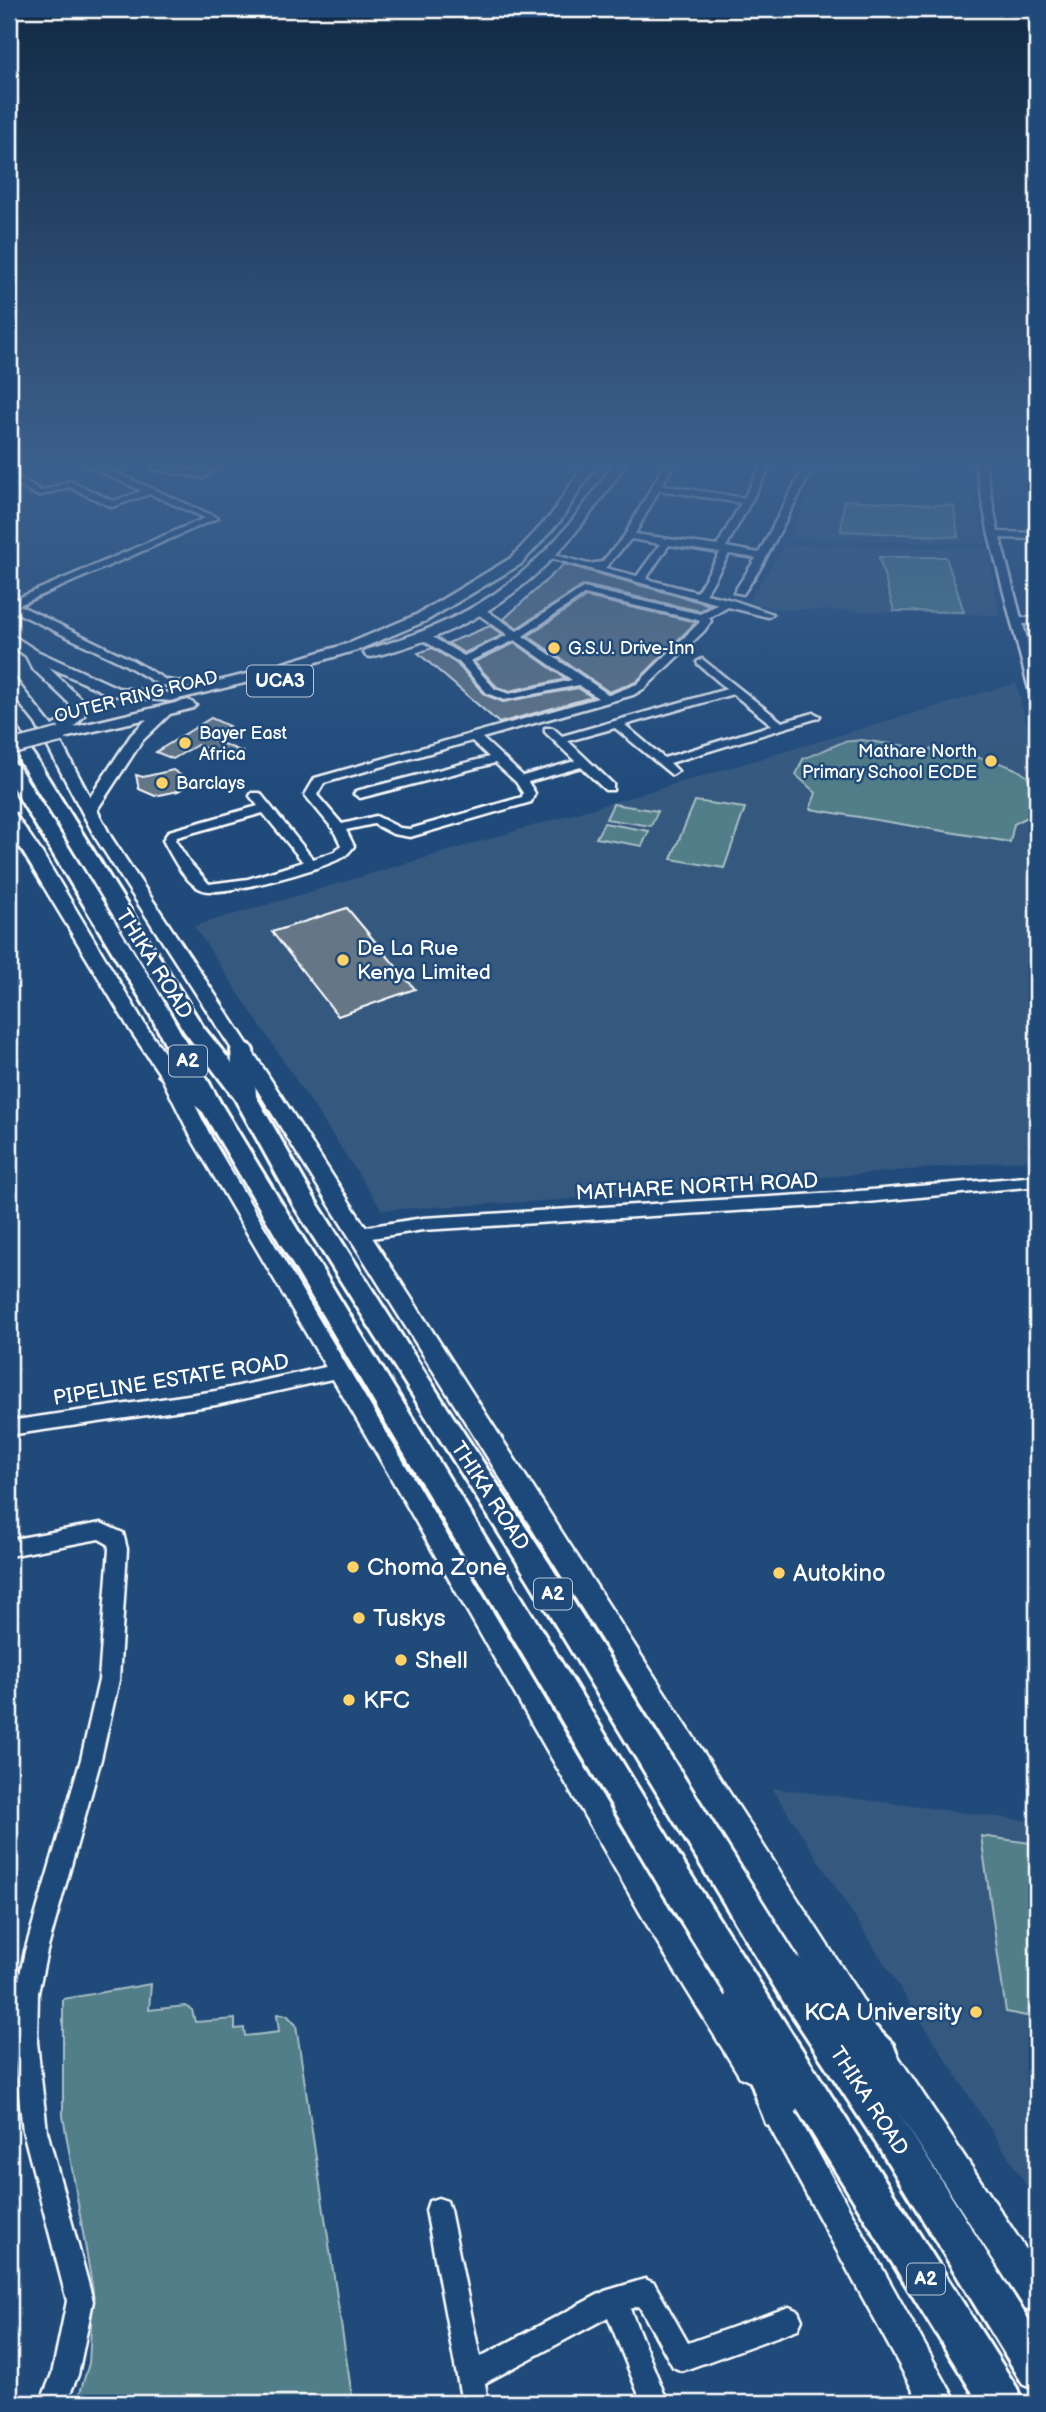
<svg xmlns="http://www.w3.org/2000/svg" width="1046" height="2412" viewBox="0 0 1046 2412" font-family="'Balsamiq Sans',sans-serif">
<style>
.built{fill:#34587e}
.green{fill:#517e88;stroke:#a8bec4;stroke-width:2}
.building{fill:#657786;stroke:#fff;stroke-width:2}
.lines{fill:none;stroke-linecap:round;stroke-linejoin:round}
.minor-casing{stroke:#fff;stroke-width:5}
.major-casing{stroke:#fff;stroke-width:5}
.highway-casing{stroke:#fff;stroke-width:6}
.minor{fill:#1f4a7a;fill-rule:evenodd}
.major{fill:#1f4a7a;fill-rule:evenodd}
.highway{fill:#1f4a7a;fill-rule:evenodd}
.major-bridge-casing{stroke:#fff;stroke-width:18;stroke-linecap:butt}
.major-bridge{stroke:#1f4a7a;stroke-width:14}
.poi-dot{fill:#ffd166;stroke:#1f4a7a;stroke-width:2.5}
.labels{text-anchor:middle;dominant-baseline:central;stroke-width:5;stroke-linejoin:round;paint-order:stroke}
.far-poi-label{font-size:18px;fill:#fff;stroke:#1f4a7a;text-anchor:start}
.far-street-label{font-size:18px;fill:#fff;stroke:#1f4a7a}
.shield{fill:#1f4a7a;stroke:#bcc9d7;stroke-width:2}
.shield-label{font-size:19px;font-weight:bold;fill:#fff}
.poi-label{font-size:21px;fill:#fff;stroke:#1f4a7a;text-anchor:start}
.street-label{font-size:21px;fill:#fff;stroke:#1f4a7a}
.near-poi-label{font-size:24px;fill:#fff;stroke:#1f4a7a;text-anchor:start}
</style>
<rect width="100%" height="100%" fill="#1f4a7a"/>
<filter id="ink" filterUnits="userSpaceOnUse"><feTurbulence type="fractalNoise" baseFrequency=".0143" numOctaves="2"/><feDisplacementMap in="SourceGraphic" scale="14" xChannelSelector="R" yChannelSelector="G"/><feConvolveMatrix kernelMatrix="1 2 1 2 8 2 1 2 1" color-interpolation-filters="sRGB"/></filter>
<g filter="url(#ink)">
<g class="built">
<path d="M824 463 896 465 972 490 986 544 788 538Z"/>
<path d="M785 545 988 548 999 615 774 609 748 602Z"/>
<path d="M1016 683 1037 764V1159L547 1201 382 1210 194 926Z"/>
<path d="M772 1788 1037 1822V2202Z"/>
</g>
<g class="green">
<path d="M844 500 954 506 958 537 841 531Z"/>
<path d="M879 557H946L964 612 894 611Z"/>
<path d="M862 740C900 746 993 754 1021 772 1037 782 1039 798 1033 814L1014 824 1010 842 810 809 816 793 796 775 803 759 843 742Z"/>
<path d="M695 801 745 808 724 868 671 859Z"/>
<path d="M613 804 658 811 651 826 606 819Z"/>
<path d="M604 823 649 831 642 846 596 838Z"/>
<path d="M981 1836 1037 1844V2018L1006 2012Z"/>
<path d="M151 1984 149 2010 186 2006 192 2010 195 2022 235 2019V2029L244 2028 245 2036 279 2032 277 2014 287 2015 296 2025 353 2403H77L89 2363 93 2291 63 2116V1999Z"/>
</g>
<g class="building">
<path d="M564 564 711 605 700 611 584 585 517 628 504 619Z"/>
<path d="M586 597 696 622 636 682 609 692 528 636Z"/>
<path d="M490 626 503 635 464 653 448 643Z"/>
<path d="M515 643 566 679 509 691 497 687 474 662Z"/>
<path d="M432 648 457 664 485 695 503 702 578 688 592 697 499 723 418 653Z"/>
<path d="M211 718 229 726 208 738 243 752 233 759 197 745 173 759 156 752Z"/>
<path d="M173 770 186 779 183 788 178 791 155 796 139 789 136 775 143 777Z"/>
<path d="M347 908 415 989 338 1016 272 932Z"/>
</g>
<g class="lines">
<g class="minor-casing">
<g id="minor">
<path d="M82 463H94L218 518 19 605 132 660 166 680 213 686V690L160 685 124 664 9 609V602L205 518 150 494 112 507 69 487 38 496 9 480V473L12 474 42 491 70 481 113 501 142 491Z"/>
<path d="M212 463H222L203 478 151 469 156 466 201 472Z"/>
<path d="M665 463H674L662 485 744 498 763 463H772L726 547 759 553 806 463H816L761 567 743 594 734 592 756 558 729 554 706 594 732 600 773 614 768 617 728 607 709 618 711 621 704 631 645 688 633 695 482 738 523 776 575 761 545 732V728H553L562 736 727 689 698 664 697 662 702 659 782 722 814 713 820 716 818 718 670 763 678 771 672 775 615 728 568 741 613 784V790H605L581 767 528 782 535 793 531 802 410 837 393 834 374 824 346 830 354 846C351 850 347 855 343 857 324 869 222 897 203 890 185 884 171 855 163 840L169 831 258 806 250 796 252 793H260L313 859 334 852 341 845 333 829 305 795 315 778 598 698 579 685 504 700 487 693 459 662 421 639V635H429L464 656 508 635 475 612V608H483L517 631 583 588 700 614 718 604 547 557 552 554 588 564 602 562 625 535ZM659 490 741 503 717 546 635 534ZM631 539 660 544 637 576 605 568ZM669 545 720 553 697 592 646 579ZM585 594 698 620 700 622 637 684 609 695 523 636ZM515 640 572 680 509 694 495 689 470 661ZM733 694 772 725 664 758 625 725ZM472 741 489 757 356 791 354 794 360 798 495 763 516 782 523 793 522 797 410 829 400 828 376 816 342 824 317 795 324 783ZM263 813 303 862 248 879 209 884 190 863 175 840 177 837Z"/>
<path d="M975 463H985L998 532 1037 533V539L1000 538 1021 618H1037V624H1023L1037 677V700L1031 697 989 535Z"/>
<path d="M1037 1176V1186L835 1205 423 1230 359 1240 351 1234 359 1228 423 1218 835 1193Z"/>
<path d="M339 1364 345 1366 348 1371 345 1376 216 1405 9 1435V1421L216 1391Z"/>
<path d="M101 1523 123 1533 127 1549 119 1680 101 1759 47 1951 38 1993 37 2042 47 2131 93 2301 78 2375 66 2403H40L52 2374 67 2301 23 2131 13 2042 16 1993 25 1951 81 1759 99 1680 109 1549 108 1544 99 1539 9 1556V1540Z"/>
<path d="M438 2198 447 2201 450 2210 480 2357 605 2291 645 2279 654 2283 688 2343 789 2307 798 2311 802 2320 798 2329 682 2371 673 2367 639 2306 630 2309 668 2403H642L608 2317 485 2383 488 2403H462L426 2210 429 2201Z"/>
</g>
</g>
<g class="major-casing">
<g id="major">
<path d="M585 463H597L561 520 521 564 426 621 360 649 257 680 170 701 110 695 47 666 85 703 84 716 74 727 188 700 196 705 193 708 170 714 142 741 97 810 111 837 249 1046 864 2002 868 2013 864 2024 853 2028 842 2024 233 1051 95 837 36 724 9 690V677L14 678 52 726 69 716 70 704 32 668 26 656 9 644V633L37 651 118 688 170 693 247 674 350 643 416 615 511 558 551 515ZM147 719 131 735 90 797 59 739Z"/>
<path d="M614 463H626C556 569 497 626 371 657L366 656 364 653 366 650C488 615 544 568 614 463Z"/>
<path d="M9 812 15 814 42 853 147 1028 180 1075 213 1141 674 1917 762 2055 767 2066 762 2077 751 2082 740 2077 654 1937 384 1466 193 1141 161 1076 130 1030 9 829Z"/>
<path d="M875 2033 886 2038 1037 2266V2313L1025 2308 864 2060 859 2049 864 2038Z"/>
<path d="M773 2086 784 2091 957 2403H920L762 2113 757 2102 762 2091Z"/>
</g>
</g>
<g class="highway-casing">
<g id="highway">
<path d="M9 725 18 730 203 1027 232 1063 231 1050 234 1045 242 1043 250 1045 253 1050 256 1096 314 1198 450 1412 549 1563 797 1957 810 1962 893 2044 898 2057 893 2070 880 2075 873 2072 1037 2333V2390L1023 2384 876 2143 783 2001 529 1581 295 1208 235 1099 184 1031 9 744Z"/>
<path d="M9 760 18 766 154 985 221 1104 686 1867 1017 2388 1022 2403H979L797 2109 792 2124 779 2130 766 2124 722 2003 726 1994 662 1891 217 1136 203 1112 159 1075 162 1070 170 1068 180 1072 151 1016 9 781Z"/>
</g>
</g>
<use href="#minor" class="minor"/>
<use href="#major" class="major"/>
<use href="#highway" class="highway"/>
<g class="major-bridge-casing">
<path id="major-bridge" d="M9 748 61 735"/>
</g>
<use href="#major-bridge" class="major-bridge"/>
</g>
</g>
<linearGradient id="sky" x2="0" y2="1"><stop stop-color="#112943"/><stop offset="0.58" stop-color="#3c608d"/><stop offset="1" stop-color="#3c608d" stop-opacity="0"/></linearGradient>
<rect width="1046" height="801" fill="url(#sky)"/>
<g class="poi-dot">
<circle cx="554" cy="648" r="7"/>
<circle cx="185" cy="743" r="7"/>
<circle cx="991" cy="761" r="7"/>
<circle cx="162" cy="783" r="7"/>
<circle cx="343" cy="960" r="7"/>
<circle cx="353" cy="1567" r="7"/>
<circle cx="779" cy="1573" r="7"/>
<circle cx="359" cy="1618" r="7"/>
<circle cx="401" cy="1660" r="7"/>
<circle cx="349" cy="1700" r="7"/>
<circle cx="976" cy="2012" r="7"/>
</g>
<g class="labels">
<g class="far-poi-label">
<text x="568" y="648">G.S.U. Drive-Inn</text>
<text x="199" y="733">Bayer East<tspan x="199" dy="21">Africa</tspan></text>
<text x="977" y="751" text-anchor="end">Mathare North<tspan x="977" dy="21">Primary School ECDE</tspan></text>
<text x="176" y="783">Barclays</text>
</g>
<g class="far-street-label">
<text transform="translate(136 697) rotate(-14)">OUTER RING ROAD</text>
</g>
<g class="shield">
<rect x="247" y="665.5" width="66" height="31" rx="5"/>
<rect x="169" y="1045.5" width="38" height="31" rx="5"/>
<rect x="534" y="1578.5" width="38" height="31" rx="5"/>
<rect x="907" y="2263.5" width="38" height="31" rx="5"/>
</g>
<g class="shield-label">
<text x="280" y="681">UCA3</text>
<text x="188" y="1061">A2</text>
<text x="553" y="1594">A2</text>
<text x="926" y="2279">A2</text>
</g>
<g class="poi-label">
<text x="357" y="948">De La Rue<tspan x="357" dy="24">Kenya Limited</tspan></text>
</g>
<g class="street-label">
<text transform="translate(154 964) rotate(58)">THIKA ROAD</text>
<text transform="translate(697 1187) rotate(-3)">MATHARE NORTH ROAD</text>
<text transform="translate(171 1380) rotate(-9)">PIPELINE ESTATE ROAD</text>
<text transform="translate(490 1496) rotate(57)">THIKA ROAD</text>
<text transform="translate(869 2101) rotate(57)">THIKA ROAD</text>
</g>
<g class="near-poi-label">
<text x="367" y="1567">Choma Zone</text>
<text x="793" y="1573">Autokino</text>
<text x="373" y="1618">Tuskys</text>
<text x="415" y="1660">Shell</text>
<text x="363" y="1700">KFC</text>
<text x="962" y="2012" text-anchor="end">KCA University</text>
</g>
</g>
<rect width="1046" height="2412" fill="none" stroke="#1f4a7a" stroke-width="35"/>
<rect x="18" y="18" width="1011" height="2377" fill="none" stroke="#fff" stroke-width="2.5" filter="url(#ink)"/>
</svg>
